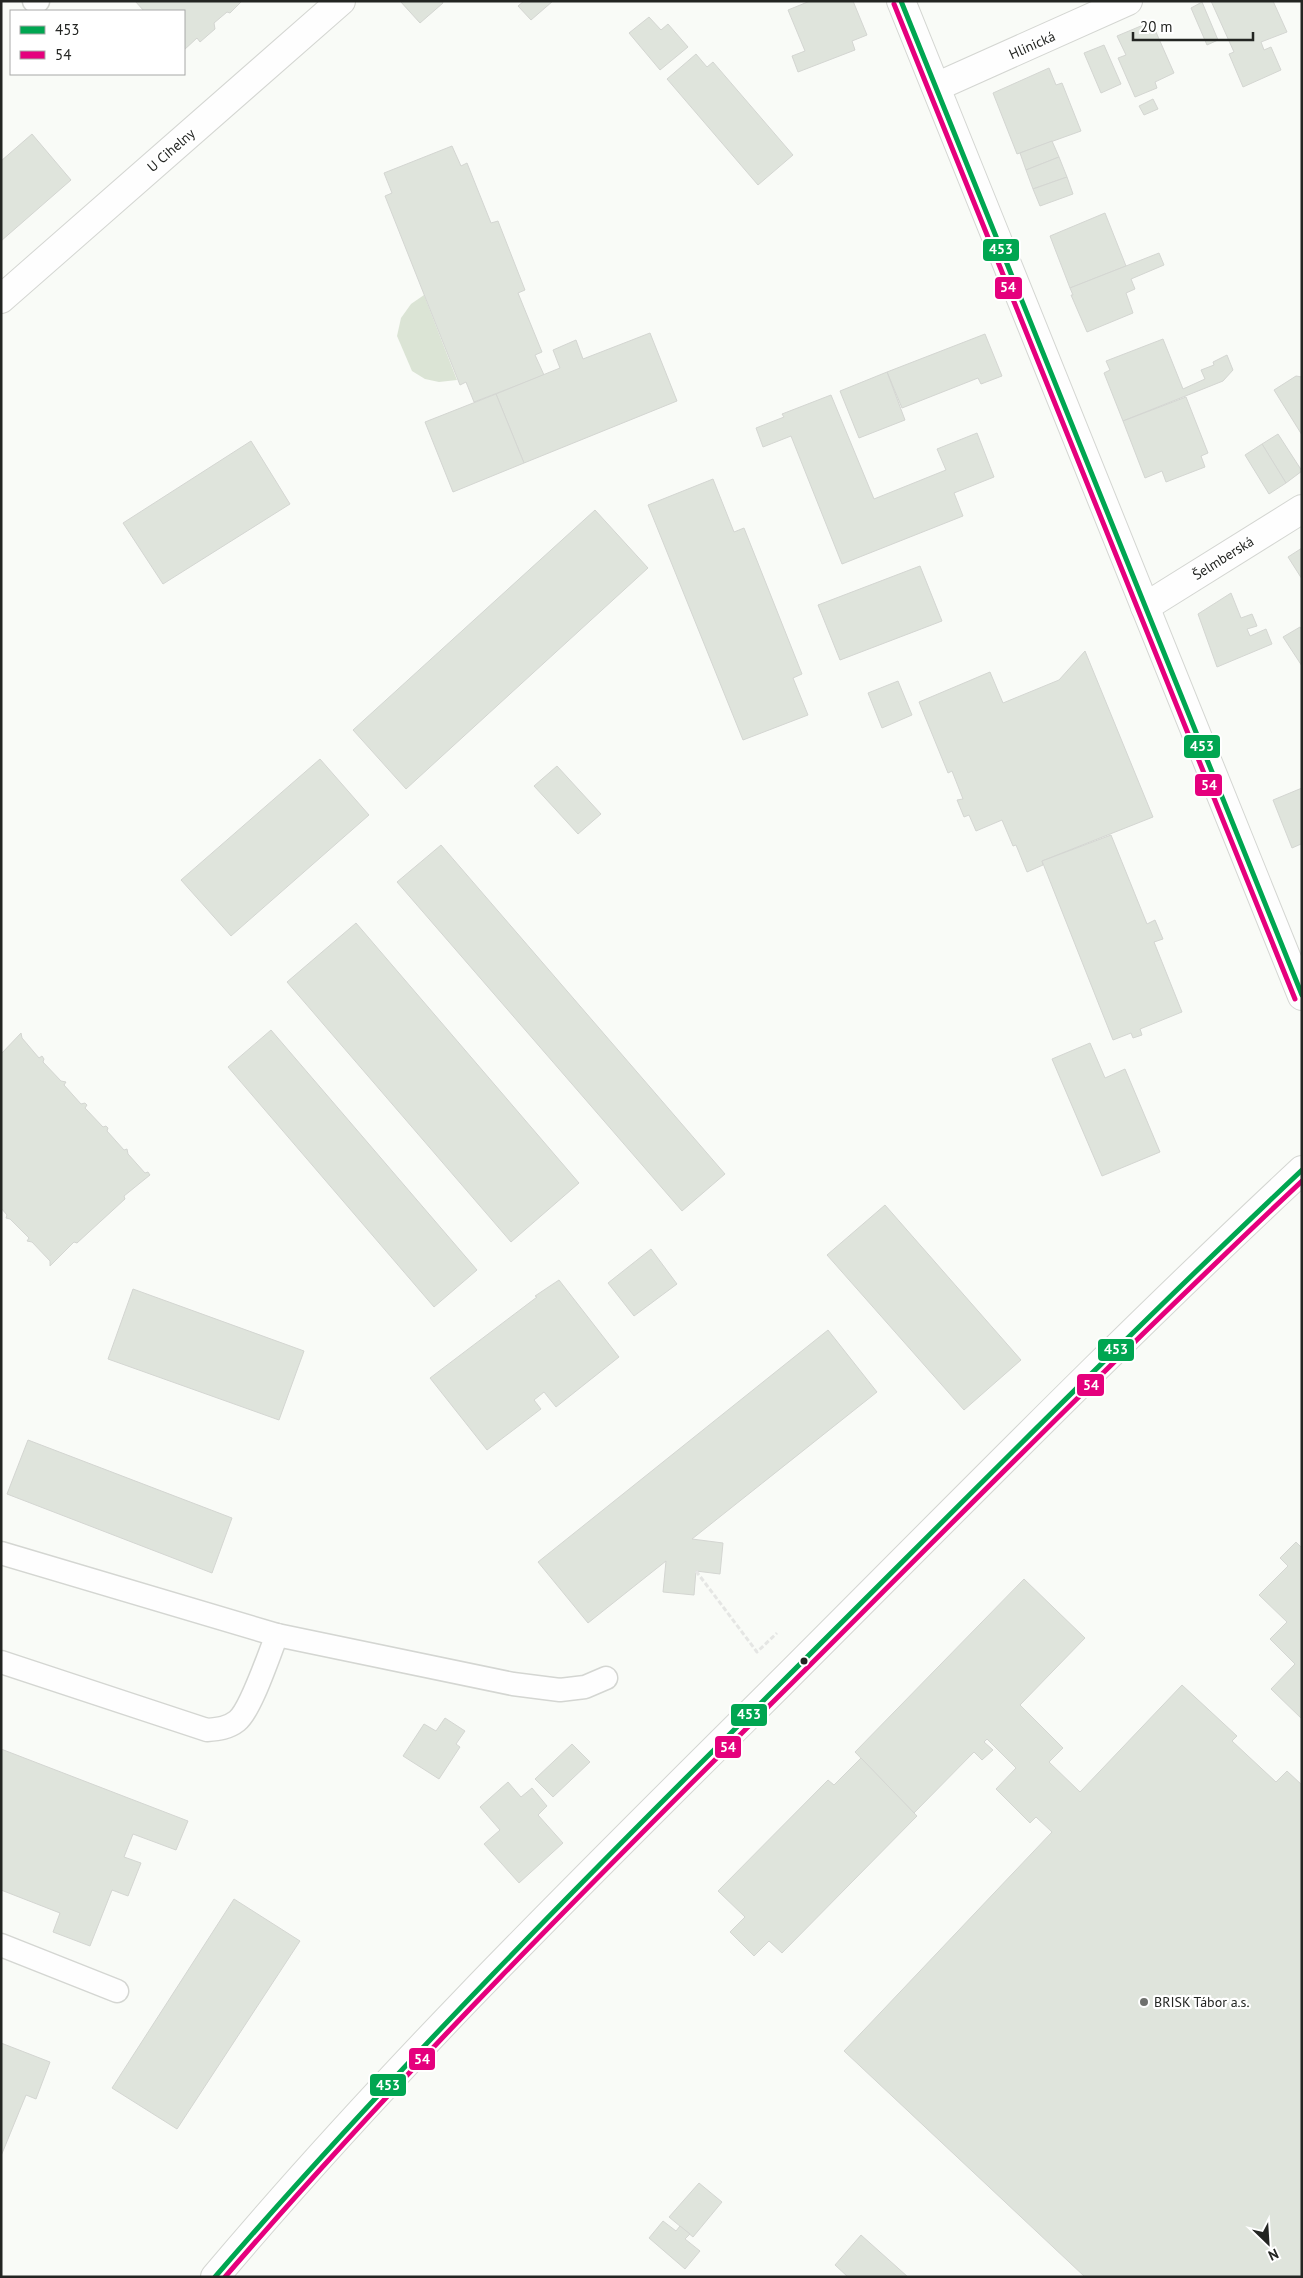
<svg xmlns="http://www.w3.org/2000/svg" width="1303" height="2278" viewBox="0 0 1303 2278" font-family="'PT Sans',sans-serif">
<style>
.green{fill:#dbe4d5}
.building{fill:#dfe4dc;stroke:#d4d6d2}
.lines{fill:none;stroke-linecap:round;stroke-linejoin:round}
.lane-casing{stroke:#d4d6d2;stroke-width:25}
.street-casing{stroke:#d4d6d2;stroke-width:30}
.secondary-casing{stroke:#d4d6d2;stroke-width:30}
.path{stroke:#e5e6e4;stroke-width:3;stroke-dasharray:5 2.5;stroke-linecap:butt}
.lane{stroke:#fefefe;stroke-width:22}
.street{stroke:#fefefe;stroke-width:28}
.secondary{stroke:#fefefe;stroke-width:28}
.bus-1-casing{stroke:#fff;stroke-width:9}
.bus-2-casing{stroke:#fff;stroke-width:9}
.bus-1{stroke:#00a651;stroke-width:5}
.bus-2{stroke:#e5007d;stroke-width:5}
.bus-dot{fill:#232522;stroke:#fff;stroke-width:2}
.poi-dot{fill:#6e706d;stroke:#fff;stroke-width:2}
.labels{text-anchor:middle;dominant-baseline:central;stroke-width:4.5;stroke-linejoin:round;paint-order:stroke}
.street-label{font-size:14px;fill:#232522;stroke:#fff}
.poi-label{font-size:14px;fill:#232522;stroke:#fff;text-anchor:start}
.line-badge{stroke:#fff;stroke-width:2}
.badge-label{font-size:14px;text-anchor:middle;font-weight:bold;fill:#fff}
</style>
<rect width="100%" height="100%" fill="#f9fbf7"/>
<path class="green" d="M424 295 457 380 439 382 425 379 412 371 397 336 401 318 411 304Z"/>
<g class="building">
<path d="M135 1H242L230 13 227 12 214 23 215 29 200 42 197 38 184 50V11H144Z"/>
<path d="M400 1H442L443 3 420 23Z"/>
<path d="M524 1H553L531 20 518 6Z"/>
<path d="M810 1H853L867 35 852 41 855 50 798 72 792 56 805 51 788 10Z"/>
<path d="M1211 1H1273L1287 32 1261 42 1264 50 1271 47 1281 70 1243 87 1229 54 1234 52Z"/>
<path d="M1202 2 1218 40 1207 45 1191 8Z"/>
<path d="M649 17 661 30 668 24 688 47 660 70 629 33Z"/>
<path d="M1148 23H1152L1174 73 1155 82 1157 88 1135 97 1118 58 1126 55 1117 36Z"/>
<path d="M1104 45 1121 84 1101 93 1084 53Z"/>
<path d="M696 54 707 67 713 62 793 155 758 185 667 79Z"/>
<path d="M1049 68 1056 85 1062 83 1081 131 1017 154 993 93Z"/>
<path d="M1153 99 1158 109 1144 115 1139 106Z"/>
<path d="M32 134 71 180 1 241V161Z"/>
<path d="M1052 141 1059 157 1026 170 1020 153Z"/>
<path d="M452 146 461 166 467 163 491 223 498 221 525 290 518 293 542 352 535 355 544 375 474 402 466 382 460 385 385 196 392 193 384 173Z"/>
<path d="M1059 157 1067 177 1033 189 1026 170Z"/>
<path d="M1067 177 1073 194 1040 206 1033 189Z"/>
<path d="M1105 213 1126 266 1070 288 1050 236Z"/>
<path d="M1159 253 1164 265 1131 279 1135 289 1126 293 1133 313 1087 332 1071 295H1073L1070 288Z"/>
<path d="M650 333 677 401 524 463 496 394 560 368 553 350 576 340 583 359Z"/>
<path d="M985 334 1002 376 981 384 978 378 902 408 887 372Z"/>
<path d="M1163 339 1183 389 1205 379 1201 370 1214 365 1213 362 1227 355 1233 370 1223 381 1123 421 1104 373 1110 370 1106 361Z"/>
<path d="M887 372 905 420 859 438 840 391Z"/>
<path d="M1296 376 1302 377V435L1274 390Z"/>
<path d="M496 394 524 463 453 492 425 422Z"/>
<path d="M831 395 874 499 946 470 937 449 977 433 994 477 954 493 963 516 842 564 791 436 763 447 756 428 784 417 782 414Z"/>
<path d="M1186 397 1208 453 1201 456 1205 467 1166 482 1162 471 1145 478 1123 421Z"/>
<path d="M1278 434 1302 471 1286 483 1262 444Z"/>
<path d="M251 441 290 504 163 584 123 523Z"/>
<path d="M1262 444 1286 483 1269 494 1245 455Z"/>
<path d="M713 479 734 532 744 528 802 674 793 678 808 715 743 740 648 505Z"/>
<path d="M595 510 648 568 406 789 353 730Z"/>
<path d="M1302 548V579L1288 557Z"/>
<path d="M920 566 942 621 840 660 818 605Z"/>
<path d="M1231 593 1241 618 1252 614 1257 626 1247 629 1250 636 1266 629 1272 644 1217 667 1198 614Z"/>
<path d="M1300 627 1302 630V666L1283 637Z"/>
<path d="M1085 651 1153 817 1042 861 1043 865 1027 872 1016 845 1013 846 1002 820 976 831 969 815 964 817 957 800 963 799 952 771 948 773 919 702 990 672 1003 703 1059 680Z"/>
<path d="M898 681 912 715 882 728 868 693Z"/>
<path d="M320 759 369 815 231 936 181 880Z"/>
<path d="M557 766 601 814 578 834 534 786Z"/>
<path d="M1302 788V847L1301 844 1292 848 1273 800Z"/>
<path d="M1111 835 1147 924 1155 920 1163 939 1154 942 1182 1012 1140 1029 1142 1035 1133 1038 1131 1033 1113 1040 1042 861Z"/>
<path d="M441 845 725 1174 682 1211 397 882Z"/>
<path d="M356 923 579 1183 511 1242 287 982Z"/>
<path d="M271 1030 477 1270 434 1307 228 1067Z"/>
<path d="M21 1033 22 1038 39 1058 42 1056 44 1059 43 1062 61 1081 66 1082 64 1085 81 1104 85 1103 87 1105 85 1108 103 1127 106 1126 108 1128 107 1131 124 1150 127 1149 128 1154 145 1173 148 1172 150 1175 124 1196 125 1199 77 1243 74 1242 50 1266V1261L32 1242 27 1241 29 1238 10 1219 6 1218 7 1215 1 1208V1054Z"/>
<path d="M1090 1043 1105 1078 1125 1069 1160 1152 1102 1176 1052 1059Z"/>
<path d="M885 1205 1021 1360 964 1410 827 1255Z"/>
<path d="M651 1249 677 1284 634 1316 608 1283Z"/>
<path d="M559 1280 619 1357 556 1407 544 1392 534 1400 541 1409 487 1450 430 1378 537 1297 535 1296Z"/>
<path d="M133 1289 304 1351 279 1420 108 1359Z"/>
<path d="M828 1330 877 1392 692 1539 723 1543 720 1574 696 1571 694 1595 663 1592 666 1561 588 1623 538 1562Z"/>
<path d="M28 1440 232 1518 212 1573 7 1494Z"/>
<path d="M1296 1542 1302 1548V1719L1271 1689 1295 1664 1270 1639 1287 1622 1259 1595 1288 1566 1280 1558Z"/>
<path d="M1024 1579 1085 1638 1020 1705 1063 1748 1049 1762 1080 1792 1182 1685 1237 1736 1232 1741 1276 1782 1287 1771 1302 1785V2277H1085L844 2051 1052 1832 1036 1817 1030 1823 996 1789 1016 1768 987 1739 984 1742 993 1750 982 1760 974 1752 914 1813 855 1752Z"/>
<path d="M445 1718 465 1731 456 1744 460 1747 439 1779 403 1756 424 1724 436 1731Z"/>
<path d="M572 1744 590 1762 553 1797 535 1779Z"/>
<path d="M1 1749 188 1821 176 1850 133 1834 124 1857 141 1863 128 1896 112 1890 90 1946 53 1932 60 1913 1 1890Z"/>
<path d="M861 1758 917 1816 782 1953 769 1941 754 1956 730 1932 745 1917 718 1891 828 1780 834 1785Z"/>
<path d="M508 1782 521 1797 532 1788 547 1806 538 1815 563 1843 519 1883 484 1844 500 1830 480 1807Z"/>
<path d="M234 1899 300 1941 177 2129 112 2088Z"/>
<path d="M1 2043 50 2062 36 2099 26 2095 1 2156Z"/>
<path d="M699 2183 722 2202 693 2237 669 2217Z"/>
<path d="M663 2221 676 2231 680 2226 690 2234 685 2239 700 2251 685 2269 649 2238Z"/>
<path d="M861 2235 908 2277H848L835 2265Z"/>
</g>
<g class="lines">
<g class="lane-casing">
<g id="lane">
<path d="M34 1H38"/>
<path d="M1 1553 277 1635 513 1684 560 1690 585 1687 606 1678"/>
<path d="M1 1662 207 1730C219 1729 228 1728 237 1721 251 1710 269 1654 277 1635"/>
<path d="M1 1945 117 1991"/>
</g>
</g>
<g class="street-casing">
<g id="street">
<path d="M936 87 1128 1"/>
<path d="M1 299 341 1"/>
<path d="M1145 607 1302 509"/>
</g>
</g>
<g class="secondary-casing">
<g id="secondary">
<path d="M901 1 1302 996"/>
<path d="M215 2277C391 2068 586 1877 780 1684 952 1512 1123 1337 1302 1170"/>
</g>
</g>
<path class="path" d="M696 1571 757 1652 777 1633"/>
<use href="#lane" class="lane"/>
<use href="#street" class="street"/>
<use href="#secondary" class="secondary"/>
<g class="bus-1-casing">
<g id="bus-1">
<path d="M901 1 1302 995"/>
<path d="M215 2277C394 2070 586 1877 780 1684 953 1512 1124 1338 1302 1170"/>
</g>
</g>
<g class="bus-2-casing">
<g id="bus-2">
<path d="M894 4 1295 999"/>
<path d="M225 2277C402 2072 593 1881 785 1690 956 1519 1126 1347 1302 1181"/>
</g>
</g>
<use href="#bus-1" class="bus-1"/>
<use href="#bus-2" class="bus-2"/>
</g>
<circle class="bus-dot" cx="804" cy="1661" r="4.5"/>
<circle class="poi-dot" cx="1144" cy="2002" r="5"/>
<g class="labels">
<g class="street-label">
<text transform="translate(1032 45) rotate(-24)">Hlinická</text>
<text transform="translate(171 150) rotate(-41)">U Cihelny</text>
<text transform="translate(1223 558) rotate(-32)">Šelmberská</text>
</g>
<g class="poi-label">
<text x="1154" y="2002">BRISK Tábor a.s.</text>
</g>
</g>
<g class="line-badge">
<rect x="982" y="238" width="38" height="24" rx="5" fill="#00a651"/>
<rect x="994" y="276" width="29" height="24" rx="5" fill="#e5007d"/>
<rect x="1183" y="734" width="38" height="25" rx="5" fill="#00a651"/>
<rect x="1194" y="773" width="29" height="24" rx="5" fill="#e5007d"/>
<rect x="1097" y="1338" width="38" height="24" rx="5" fill="#00a651"/>
<rect x="1076" y="1373" width="29" height="24" rx="5" fill="#e5007d"/>
<rect x="730" y="1703" width="38" height="24" rx="5" fill="#00a651"/>
<rect x="714" y="1735" width="28" height="24" rx="5" fill="#e5007d"/>
<rect x="408" y="2047" width="28" height="24" rx="5" fill="#e5007d"/>
<rect x="369" y="2073" width="38" height="24" rx="5" fill="#00a651"/>
</g>
<g class="badge-label">
<text x="1001" y="254">453</text>
<text x="1008" y="292">54</text>
<text x="1202" y="751">453</text>
<text x="1209" y="790">54</text>
<text x="1116" y="1354">453</text>
<text x="1091" y="1390">54</text>
<text x="749" y="1719">453</text>
<text x="728" y="1752">54</text>
<text x="422" y="2064">54</text>
<text x="388" y="2090">453</text>
</g>
<rect width="1303" height="2278" fill="none" stroke="#232522" stroke-width="5"/>
<rect x="10" y="10" width="175" height="65" fill="#ffffff" stroke="#a7a8a7"/>
<rect x="20" y="26" width="25" height="8" fill="#00a651" stroke="#a7a8a7"/>
<text x="55" y="35" font-size="15" fill="#232522">453</text>
<rect x="20" y="51" width="25" height="8" fill="#e5007d" stroke="#a7a8a7"/>
<text x="55" y="60" font-size="15" fill="#232522">54</text>
<g transform="translate(1268 2243) rotate(155)" stroke="#ffffff" stroke-width="4" paint-order="stroke">
<path d="M0-4L9 19L0 12L-9 19Z" fill="#232522"/>
<text y="-8" font-size="14" font-weight="bold" text-anchor="middle" fill="#232522">N</text>
</g>
<path d="M1133 32v8h120v-8" fill="none" stroke="#232522" stroke-width="2.5"/>
<text x="1140" y="32" font-size="15" fill="#232522" stroke="#ffffff" stroke-width="4" paint-order="stroke">20 m</text>
</svg>
